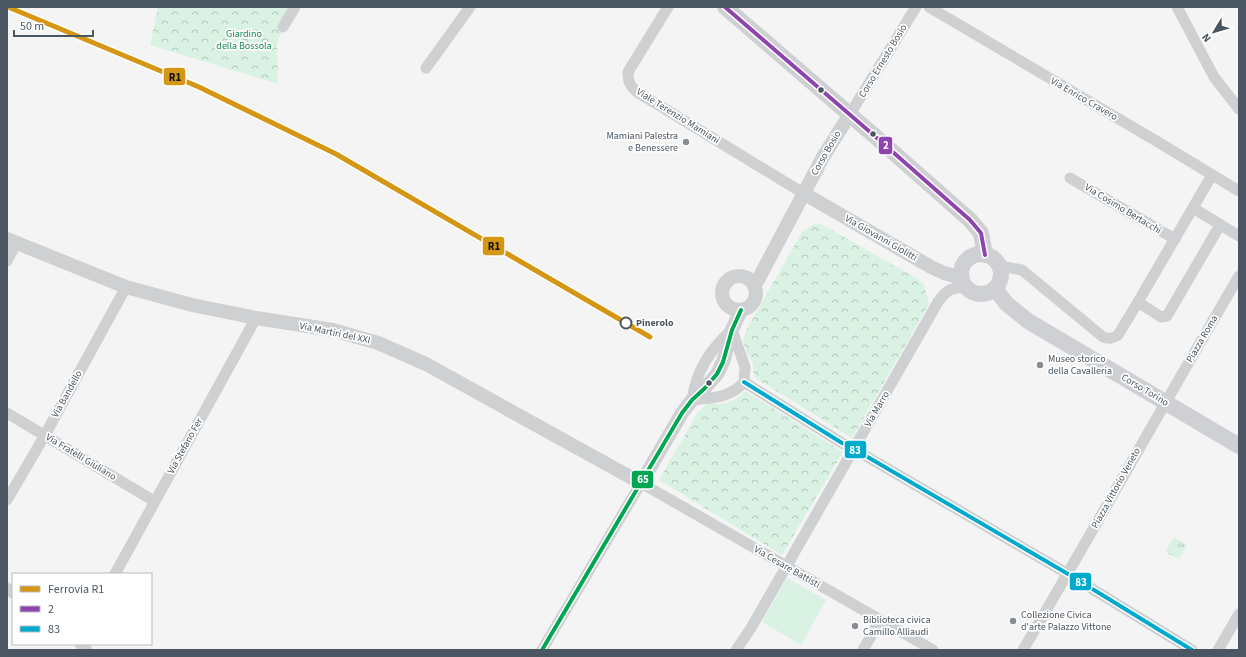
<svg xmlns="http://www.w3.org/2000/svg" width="1246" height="657" viewBox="0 0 1246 657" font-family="'Source Sans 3',sans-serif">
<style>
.grass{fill:url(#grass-tufts)}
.forest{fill:url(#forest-crowns)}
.garden{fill:#d9f2e3}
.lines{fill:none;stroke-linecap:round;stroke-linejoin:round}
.minor{stroke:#ced0d2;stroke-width:11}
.tertiary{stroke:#ced0d2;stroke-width:14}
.secondary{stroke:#ced0d4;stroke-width:16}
.bus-1-casing{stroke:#fff;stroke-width:7}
.bus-2-casing{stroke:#fff;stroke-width:7}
.bus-3-casing{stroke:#fff;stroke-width:7}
.bus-1{stroke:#8e44ad;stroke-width:4}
.bus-2{stroke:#00a9ce;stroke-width:4}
.bus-3{stroke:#00a651;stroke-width:4}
.rail-1-casing{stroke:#fff;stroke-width:8}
.rail-1{stroke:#d49613;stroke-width:5}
.bus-dot{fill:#4a5661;stroke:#fff;stroke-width:1.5}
.poi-dot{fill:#868d94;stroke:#fff;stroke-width:1.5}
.stop-dot{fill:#fff;stroke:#4a5661;stroke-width:2}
.labels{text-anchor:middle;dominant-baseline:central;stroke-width:3.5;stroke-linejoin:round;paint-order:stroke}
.park-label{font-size:10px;fill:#17864f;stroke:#fff}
.street-label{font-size:10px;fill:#4a5661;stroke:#fff}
.poi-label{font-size:10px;fill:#4a5661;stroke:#fff;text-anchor:start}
.stop-label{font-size:10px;font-weight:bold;fill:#4a5661;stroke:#fff;text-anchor:start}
.line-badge{stroke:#fff;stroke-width:1.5}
.badge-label{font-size:11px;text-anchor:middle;font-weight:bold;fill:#fff}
.pale-badge-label{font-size:11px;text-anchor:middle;font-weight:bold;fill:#111}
</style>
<defs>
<pattern id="grass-tufts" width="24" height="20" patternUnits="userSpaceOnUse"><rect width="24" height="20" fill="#d9f2e3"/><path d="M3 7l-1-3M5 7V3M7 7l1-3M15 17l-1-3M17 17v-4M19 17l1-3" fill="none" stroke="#b2c7bb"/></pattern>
<pattern id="forest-crowns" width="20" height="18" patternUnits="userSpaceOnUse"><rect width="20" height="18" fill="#d9f2e3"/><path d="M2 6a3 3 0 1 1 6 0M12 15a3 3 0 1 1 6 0" fill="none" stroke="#b2c7bb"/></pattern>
</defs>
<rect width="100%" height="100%" fill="#f4f4f4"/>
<path class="grass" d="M1174 537 1187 545 1179 559 1165 552Z"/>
<g class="forest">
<path d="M158 7H289L277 45 278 84 150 45Z"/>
<path d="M818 224 825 226 918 279 924 285 929 304 852 438 754 377 753 364 746 351 743 340 747 329 802 232 813 225Z"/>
<path d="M745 391 843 452 782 555 659 480 698 412 708 403C725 406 732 403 745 391Z"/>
</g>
<path class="garden" d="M787 578 826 600 801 645 762 622Z"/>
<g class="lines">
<g class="minor">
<path d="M668 7 628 72C628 82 630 86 637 92L803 193"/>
<path d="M929 7 1158 142 1239 191"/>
<path d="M1177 7 1214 77 1239 109"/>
<path d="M283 27 295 7"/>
<path d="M426 68 470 7"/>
<path d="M850 114 916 7"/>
<path d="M1070 178 1175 239"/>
<path d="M1193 208 1239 236"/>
<path d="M7 261 16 244"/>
<path d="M1000 266 1022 270 1103 337C1109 339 1112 339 1118 335L1138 302 1212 175"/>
<path d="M1138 302 1161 317 1167 316 1220 225"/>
<path d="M732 330 745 367 744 382C731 398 711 398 692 400 696 371 710 349 732 330Z"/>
<path d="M744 382 842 443 854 449 1068 574 1192 650"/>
<path d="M7 413 154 501"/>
<path d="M7 500 45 435 126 287"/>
<path d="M115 574 256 318"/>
<path d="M7 588 13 593"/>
<path d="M80 644 87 650"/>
<path d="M542 650 641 483 933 650"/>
<path d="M736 650 751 628 938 302C947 289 951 288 966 287"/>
<path d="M863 650 880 620"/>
<path d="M1023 650C1096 526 1166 400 1239 276"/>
<path d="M1218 650 1239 614"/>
</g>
<g class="tertiary">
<path d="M803 193 931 267 944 273 962 278"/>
<path d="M7 239 126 287 192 305 256 318 333 330 378 343 426 364 641 483 682 413 692 400 705 388 717 374 723 362 732 330 741 310"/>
<circle cx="739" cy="293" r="17"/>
<path d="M754 286 759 278 823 157 850 114"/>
</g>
<g class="secondary">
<path d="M725 7 877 138 970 220 981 233 985 255"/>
<circle cx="981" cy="274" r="20"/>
<path d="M995 289 1007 304 1028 321 1239 446"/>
</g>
<g class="bus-1-casing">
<path id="bus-1" d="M725 7 877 138 970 220 981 233 985 255"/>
</g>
<g class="bus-2-casing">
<path id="bus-2" d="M744 382 842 443 854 449 1068 574 1192 650"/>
</g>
<g class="bus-3-casing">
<path id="bus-3" d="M542 650 682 413 692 400 705 388 717 374 723 362 732 330 741 310"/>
</g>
<use href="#bus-1" class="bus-1"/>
<use href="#bus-2" class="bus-2"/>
<use href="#bus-3" class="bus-3"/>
<g class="rail-1-casing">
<path id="rail-1" d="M8 7 199 87 336 154 650 337"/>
</g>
<use href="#rail-1" class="rail-1"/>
</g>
<g class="bus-dot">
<circle cx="821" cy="90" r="3.5"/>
<circle cx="873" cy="134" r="3.5"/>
<circle cx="709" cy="383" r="3.5"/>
</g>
<g class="poi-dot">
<circle cx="686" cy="142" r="4"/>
<circle cx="1040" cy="365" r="4"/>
<circle cx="1013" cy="621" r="4"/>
<circle cx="855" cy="626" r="4"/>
</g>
<circle class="stop-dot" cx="626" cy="323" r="5.5"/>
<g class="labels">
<g class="park-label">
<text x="244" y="34">Giardino<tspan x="244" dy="12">della Bossola</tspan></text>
</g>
<g class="street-label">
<text transform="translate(883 61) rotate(-59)">Corso Ernesto Bosio</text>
<text transform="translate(1084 99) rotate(30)">Via Enrico Cravero</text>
<text transform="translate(678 116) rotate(32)">Viale Terenzio Mamiani</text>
<text transform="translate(826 153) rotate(-60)">Corso Bosio</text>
<text transform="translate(1123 209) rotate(31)">Via Cosimo Bertacchi</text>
<text transform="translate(881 238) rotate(30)">Via Giovanni Giolitti</text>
<text transform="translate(335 333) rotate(12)">Via Martiri del XXI</text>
<text transform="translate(1202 339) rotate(-60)">Piazza Roma</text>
<text transform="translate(1145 390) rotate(31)">Corso Torino</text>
<text transform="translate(67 394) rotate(-61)">Via Bandello</text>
<text transform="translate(877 409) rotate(-60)">Via Marro</text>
<text transform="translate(185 446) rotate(-61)">Via Stefano Fer</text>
<text transform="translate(81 457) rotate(31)">Via Fratelli Giuliano</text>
<text transform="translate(1116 488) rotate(-61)">Piazza Vittorio Veneto</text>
<text transform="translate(787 567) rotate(30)">Via Cesare Battisti</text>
</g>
<g class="poi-label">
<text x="678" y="136" text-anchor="end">Mamiani Palestra<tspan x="678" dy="12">e Benessere</tspan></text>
<text x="1048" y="359">Museo storico<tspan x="1048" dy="12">della Cavalleria</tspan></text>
<text x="1021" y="615">Collezione Civica<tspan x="1021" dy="12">d'arte Palazzo Vittone</tspan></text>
<text x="863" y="620">Biblioteca civica<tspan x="863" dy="12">Camillo Alliaudi</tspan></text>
</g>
<g class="stop-label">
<text x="636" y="323">Pinerolo</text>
</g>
</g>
<g class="line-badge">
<rect x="163" y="67" width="23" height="19" rx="4" fill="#d49613"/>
<rect x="878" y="136" width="15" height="19" rx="4" fill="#8e44ad"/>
<rect x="482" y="236" width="23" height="20" rx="4" fill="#d49613"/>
<rect x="844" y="440" width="23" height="19" rx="4" fill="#00a9ce"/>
<rect x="631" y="470" width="23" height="19" rx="4" fill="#00a651"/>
<rect x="1069" y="572" width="23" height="19" rx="4" fill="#00a9ce"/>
</g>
<g class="badge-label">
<text x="886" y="149">2</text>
<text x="855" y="454">83</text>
<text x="643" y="483">65</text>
<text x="1081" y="586">83</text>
</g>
<g class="pale-badge-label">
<text x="175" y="81">R1</text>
<text x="494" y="250">R1</text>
</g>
<rect width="1246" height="657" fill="none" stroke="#4a5661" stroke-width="16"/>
<rect x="12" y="573" width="140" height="72" fill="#ffffff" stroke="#b7bbc0"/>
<rect x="20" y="586" width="20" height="6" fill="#d49613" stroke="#b7bbc0"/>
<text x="48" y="593" font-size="12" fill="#4a5661">Ferrovia R1</text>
<rect x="20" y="606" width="20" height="6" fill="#8e44ad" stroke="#b7bbc0"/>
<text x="48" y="613" font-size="12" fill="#4a5661">2</text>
<rect x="20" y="626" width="20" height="6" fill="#00a9ce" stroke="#b7bbc0"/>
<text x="48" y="633" font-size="12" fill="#4a5661">83</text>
<g transform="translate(1214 32) rotate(232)" stroke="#ffffff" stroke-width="3" paint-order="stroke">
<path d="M0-3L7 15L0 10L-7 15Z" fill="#4a5661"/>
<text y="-6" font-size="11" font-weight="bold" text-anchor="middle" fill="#4a5661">N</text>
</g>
<path d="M14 30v6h79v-6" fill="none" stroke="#4a5661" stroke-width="2"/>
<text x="20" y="30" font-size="12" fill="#4a5661" stroke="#ffffff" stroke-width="3" paint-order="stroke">50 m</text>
</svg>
